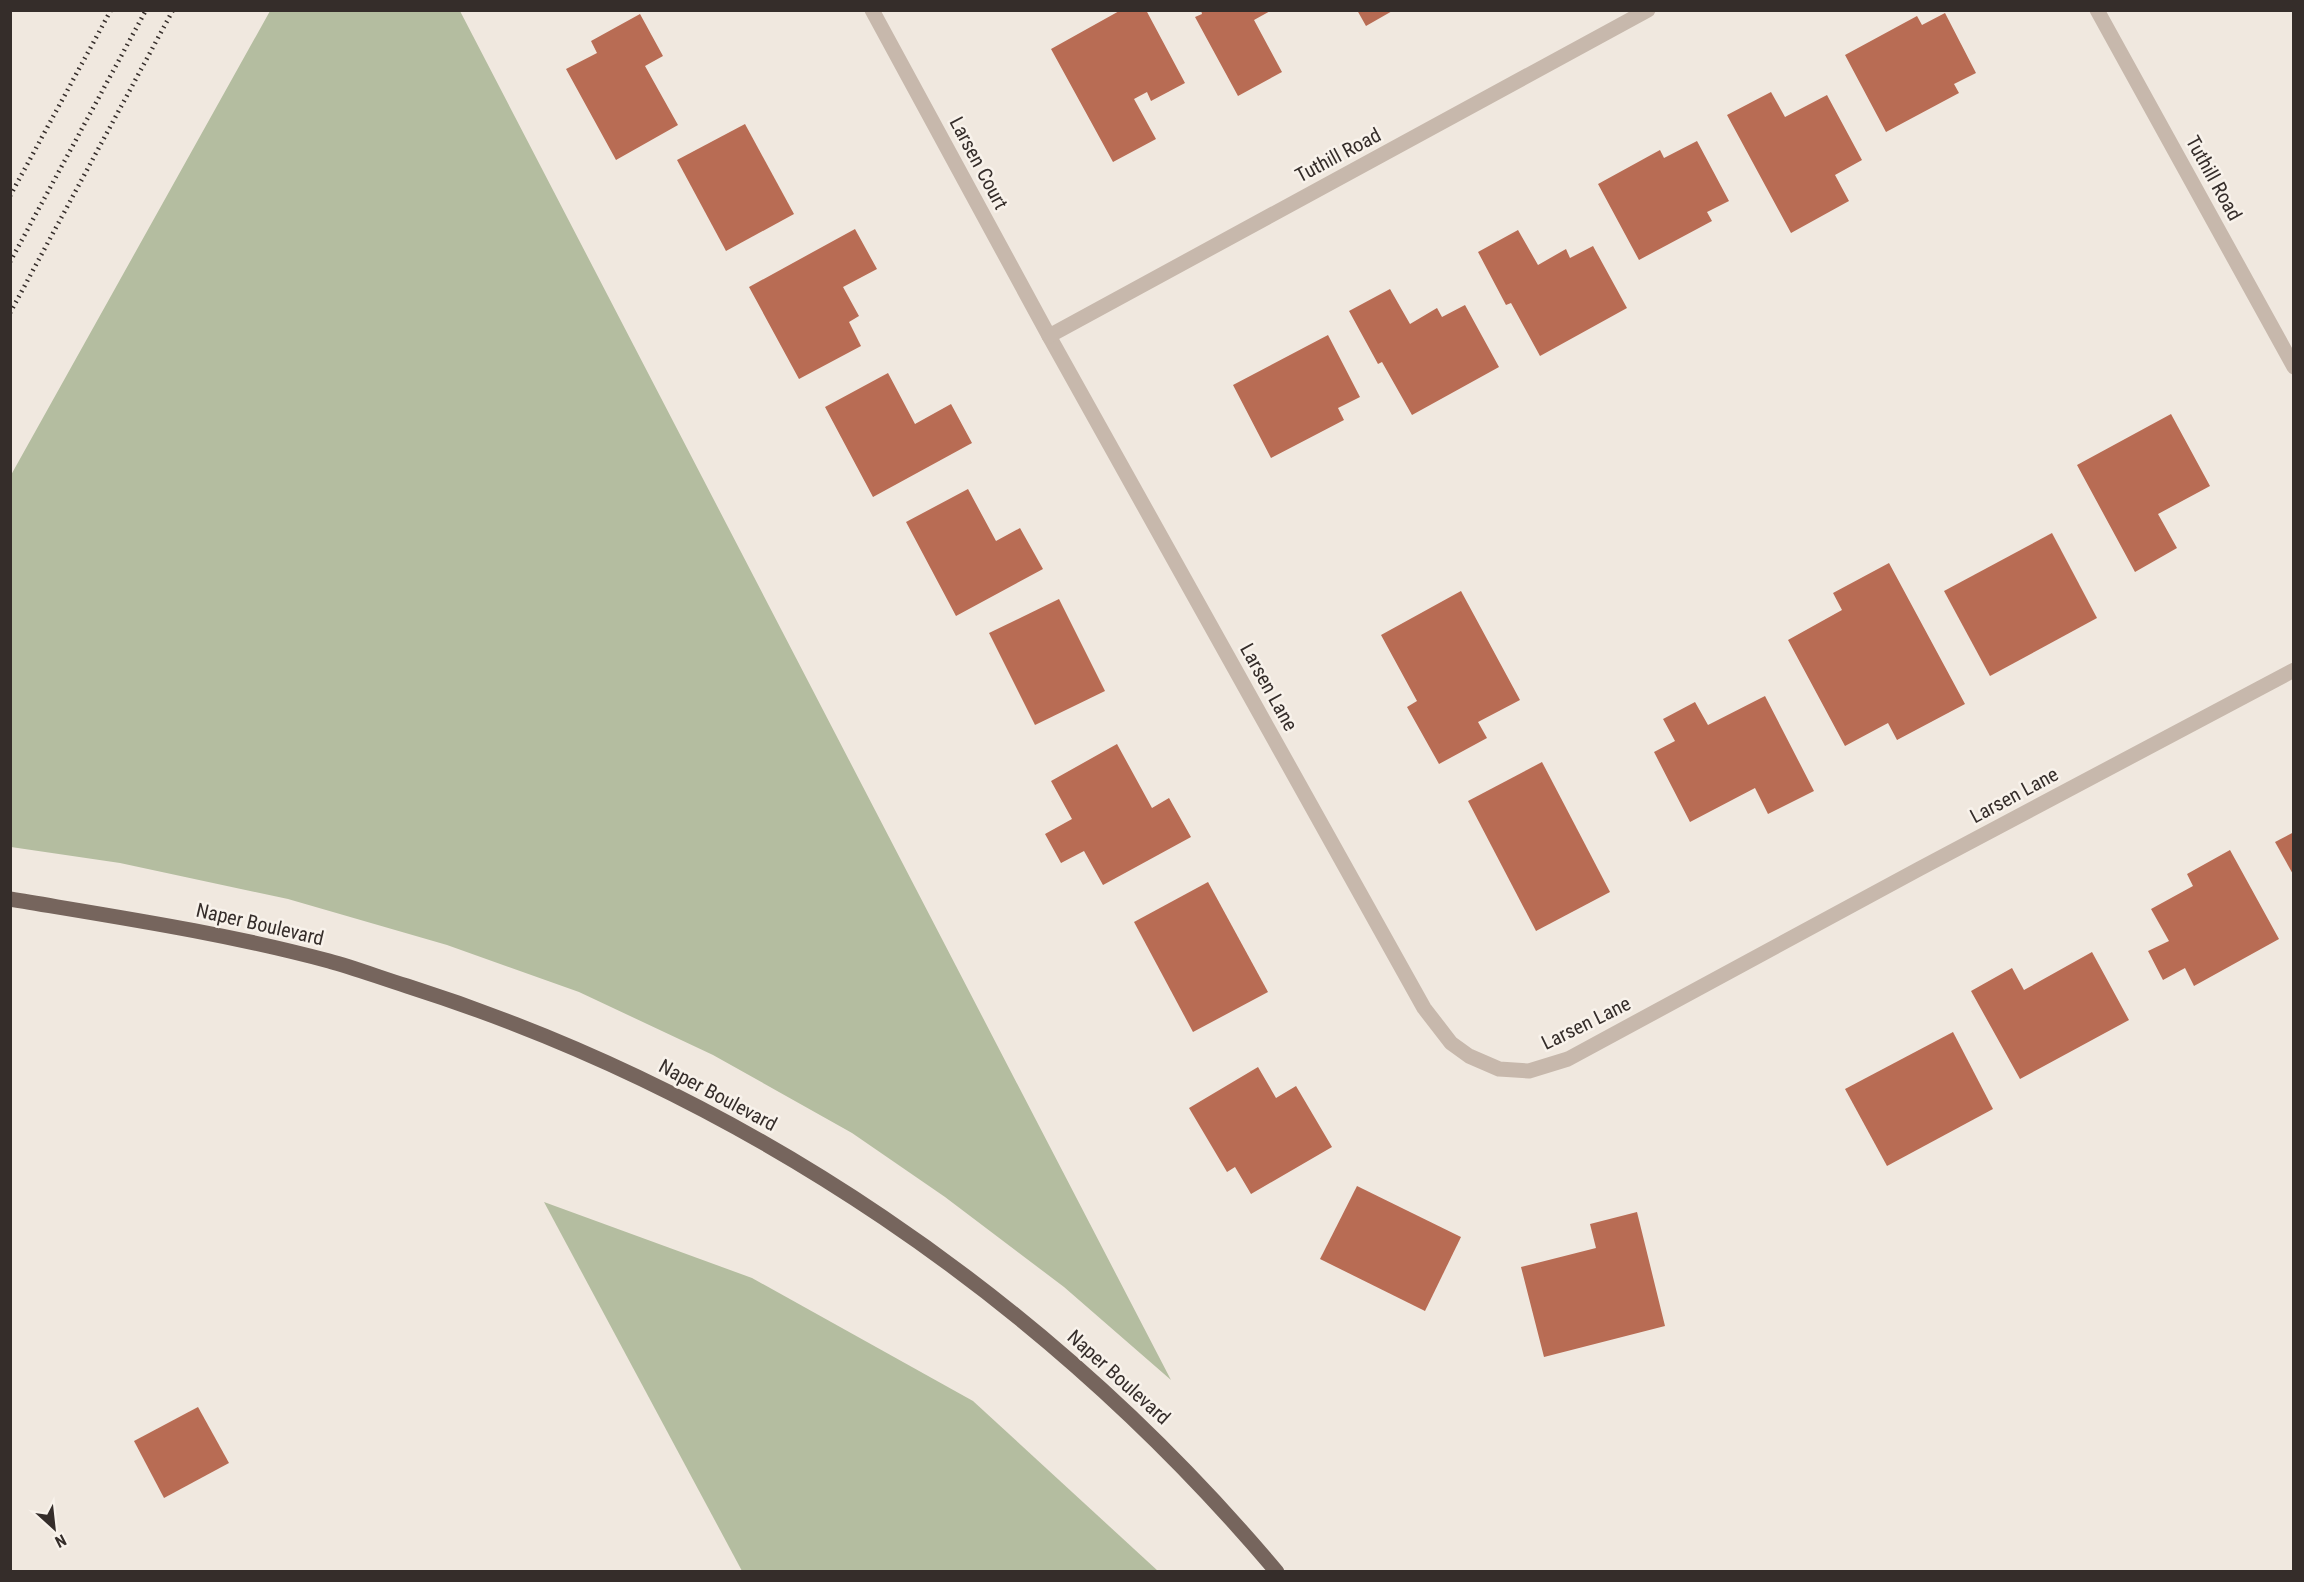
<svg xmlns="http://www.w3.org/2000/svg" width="2304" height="1582" viewBox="0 0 2304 1582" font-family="'Roboto Condensed',sans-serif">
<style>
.green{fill:#b4bda0}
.building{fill:#b86c54}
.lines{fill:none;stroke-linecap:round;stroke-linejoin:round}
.minor{stroke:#c7b8ac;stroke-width:15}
.major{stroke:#76655d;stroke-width:15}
.rail{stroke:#352d2a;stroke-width:4.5;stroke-dasharray:1.5 4.5;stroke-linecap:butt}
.labels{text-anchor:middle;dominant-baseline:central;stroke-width:5;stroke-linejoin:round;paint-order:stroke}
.street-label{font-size:20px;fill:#352d2a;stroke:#f8f2eb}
</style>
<rect width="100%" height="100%" fill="#f0e8df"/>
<g class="green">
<path d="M270 11H460L1171 1380 1064 1287 945 1197 852 1133 713 1055 579 992 447 945 288 899 120 863 11 847V475Z"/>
<path d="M544 1202 752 1278 973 1401 1158 1571H742Z"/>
</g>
<g class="building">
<path d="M1121 10H1146L1185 83 1151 101 1147 92 1134 99 1156 139 1113 162 1051 49Z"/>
<path d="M1201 10H1272L1254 20 1282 72 1238 96 1195 17 1202 14Z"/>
<path d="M1357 10H1394L1366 26Z"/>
<path d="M1945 13 1976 73 1954 84 1959 93 1886 132 1845 55 1917 16 1922 25Z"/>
<path d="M640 14 663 56 645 66 678 125 616 160 566 69 597 53 591 41Z"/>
<path d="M1771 92 1785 117 1827 95 1862 160 1835 175 1849 201 1791 233 1727 115Z"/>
<path d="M745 124 794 214 726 251 677 160Z"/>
<path d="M1697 141 1729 201 1707 212 1712 221 1639 260 1598 184 1660 150 1664 158Z"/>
<path d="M855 229 877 269 843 287 859 316 849 322 861 346 799 379 749 287Z"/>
<path d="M1518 230 1538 265 1566 249 1570 258 1593 246 1627 308 1540 356 1511 303 1506 305 1478 252Z"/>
<path d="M1390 289 1410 324 1437 308 1442 317 1465 305 1499 367 1412 415 1382 362 1378 364 1349 311Z"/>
<path d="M1328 335 1360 397 1338 408 1344 420 1271 458 1233 385Z"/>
<path d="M888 373 915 424 951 404 972 443 873 497 825 407Z"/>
<path d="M2171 414 2210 486 2158 514 2177 548 2135 572 2077 465Z"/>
<path d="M968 489 996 541 1020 528 1043 569 956 616 906 522Z"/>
<path d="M2052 533 2097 618 1990 676 1944 591Z"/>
<path d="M1889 563 1965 704 1897 740 1888 723 1845 746 1788 640 1842 610 1833 593Z"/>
<path d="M1461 591 1520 700 1478 722 1487 738 1439 764 1407 707 1417 701 1381 635Z"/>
<path d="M1059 599 1105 691 1035 725 989 633Z"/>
<path d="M1765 696 1814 791 1768 814 1755 788 1690 822 1654 752 1675 741 1663 719 1695 702 1708 725Z"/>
<path d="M1117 744 1152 808 1169 798 1191 837 1103 885 1084 851 1061 863 1045 834 1072 819 1051 781Z"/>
<path d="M1542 762 1610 892 1536 931 1468 801Z"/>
<path d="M2294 832V876L2275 842Z"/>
<path d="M2230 850 2279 939 2194 986 2185 968 2163 980 2148 951 2169 941 2151 909 2193 886 2187 874Z"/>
<path d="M1208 882 1268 992 1193 1032 1134 922Z"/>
<path d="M2092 952 2129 1020 2020 1079 1971 991 2012 968 2024 990Z"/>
<path d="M1953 1032 1993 1109 1887 1166 1845 1089Z"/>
<path d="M1258 1067 1276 1098 1296 1086 1332 1147 1251 1194 1235 1167 1227 1172 1189 1108Z"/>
<path d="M1357 1186 1461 1237 1425 1311 1320 1259Z"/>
<path d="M1637 1212 1665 1326 1544 1357 1521 1267 1596 1248 1590 1224Z"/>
<path d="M198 1407 229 1463 164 1498 134 1441Z"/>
</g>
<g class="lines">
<g class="minor">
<path d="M872 10 1049 336 1424 1008 1451 1043 1469 1056 1499 1069 1529 1071 1568 1059 1919 869 2294 670"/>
<path d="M2097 10 2294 367"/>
<path d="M1049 336 1648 10"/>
</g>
<path class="major" d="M10 899C117 917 225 933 329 961 355 968 381 978 407 986 746 1094 1048 1300 1277 1572"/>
<g class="rail">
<path d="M10 196 111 10"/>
<path d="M10 262 146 10"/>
<path d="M10 313 173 10"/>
</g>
</g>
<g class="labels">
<g class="street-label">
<text transform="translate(1338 155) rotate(-28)">Tuthill Road</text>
<text transform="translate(979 163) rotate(62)">Larsen Court</text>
<text transform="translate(2214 178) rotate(61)">Tuthill Road</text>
<text transform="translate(1269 687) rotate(61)">Larsen Lane</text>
<text transform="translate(2014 795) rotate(-28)">Larsen Lane</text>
<text transform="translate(260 924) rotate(13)">Naper Boulevard</text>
<text transform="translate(1586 1023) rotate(-26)">Larsen Lane</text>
<text transform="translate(718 1095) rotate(28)">Naper Boulevard</text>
<text transform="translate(1119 1377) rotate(42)">Naper Boulevard</text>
</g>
</g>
<rect width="2304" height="1582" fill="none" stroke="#352d2a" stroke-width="24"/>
<g transform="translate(54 1528) rotate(153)" stroke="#f8f2eb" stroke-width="4.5" paint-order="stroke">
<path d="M0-4.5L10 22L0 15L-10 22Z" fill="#352d2a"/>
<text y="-9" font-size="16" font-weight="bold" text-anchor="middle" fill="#352d2a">N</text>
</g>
</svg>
